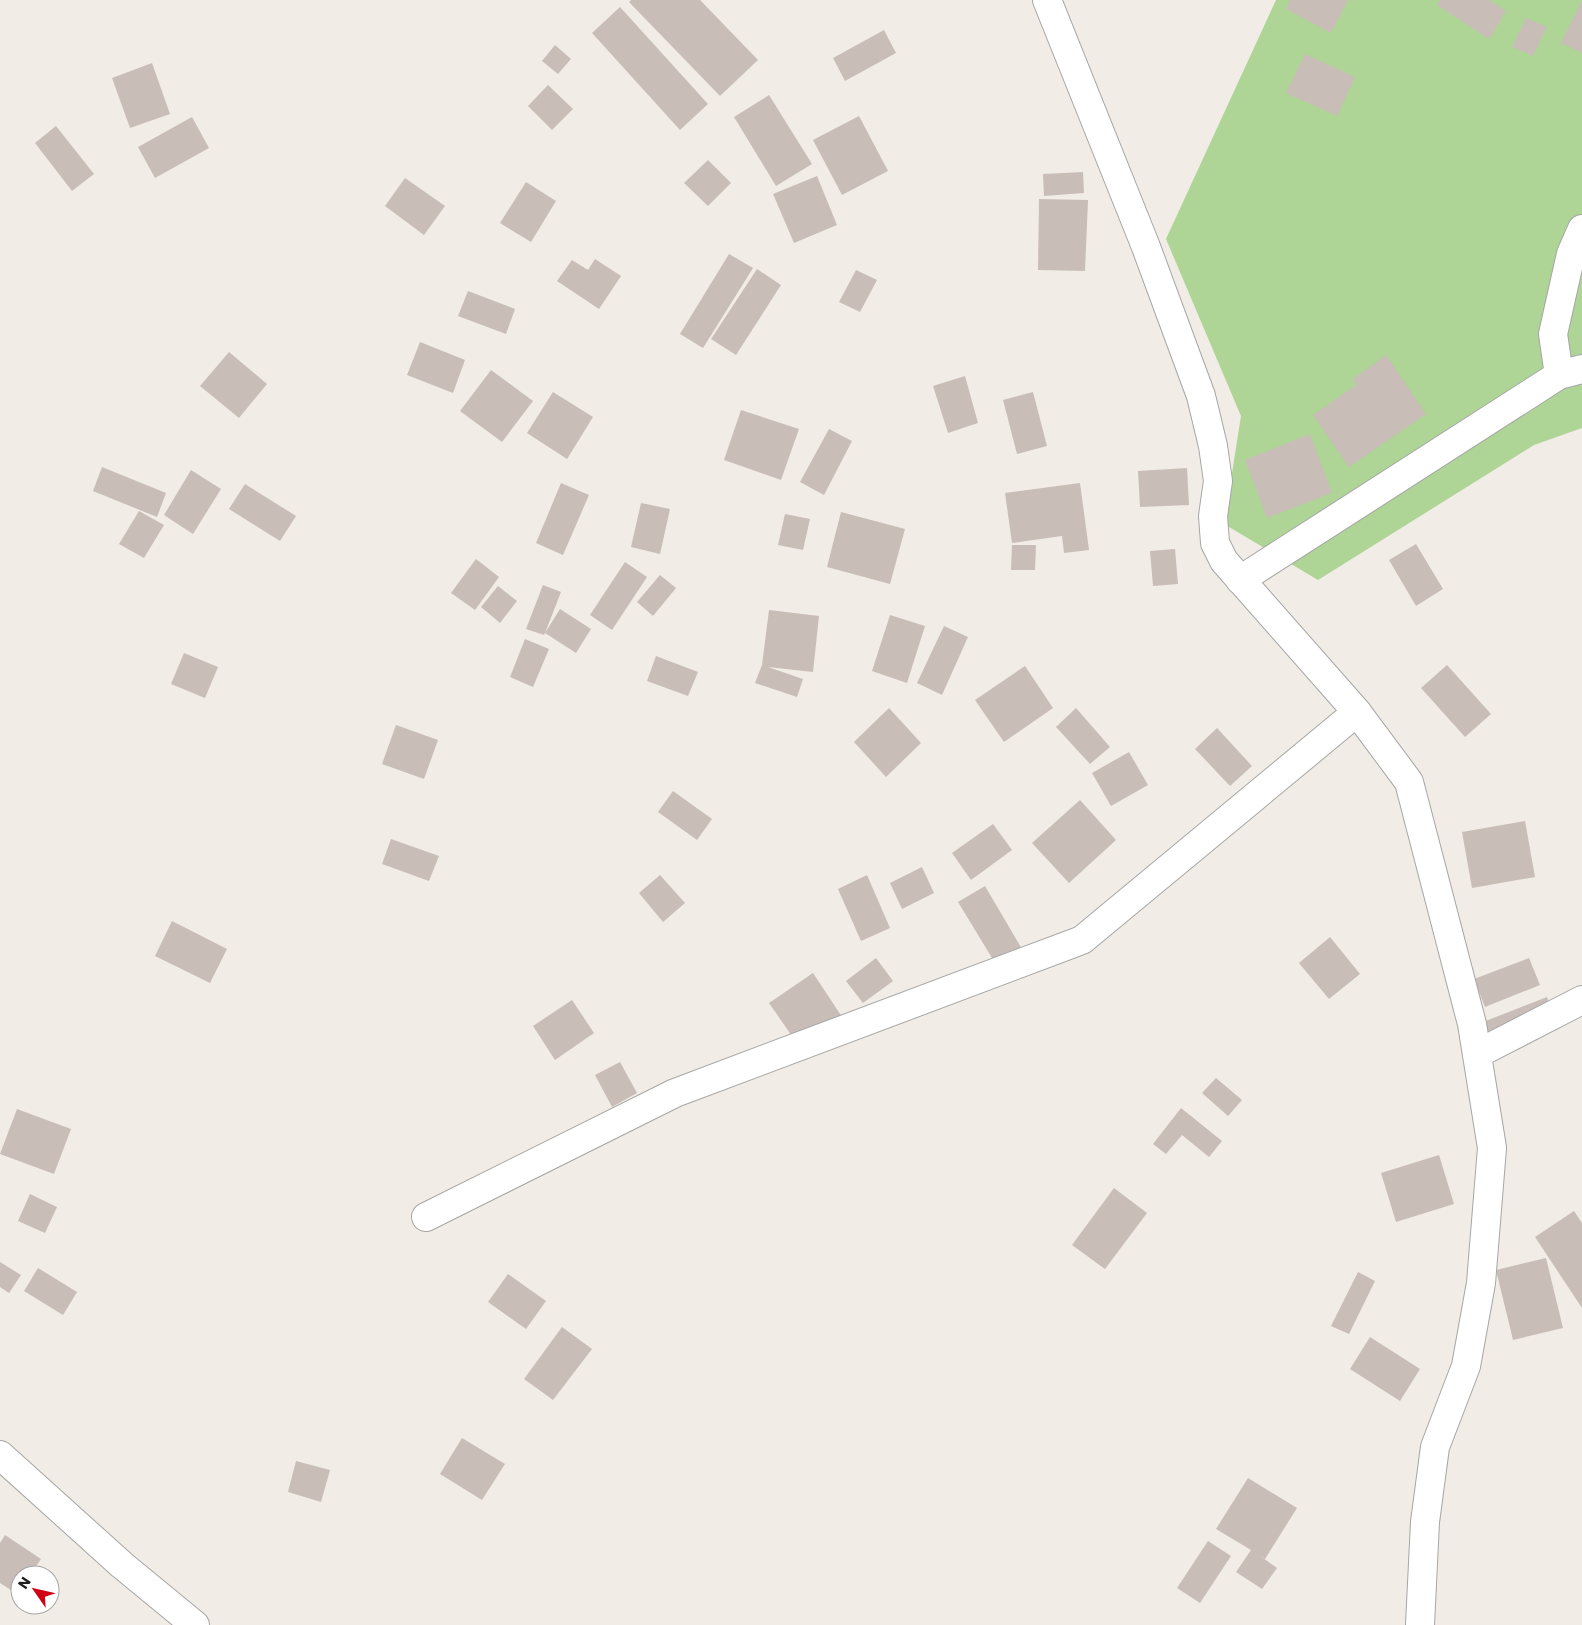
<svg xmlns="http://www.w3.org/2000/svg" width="1582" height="1625" viewBox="0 0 1582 1625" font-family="Poppins,sans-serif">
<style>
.forest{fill:#aed496}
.building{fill:#c9bdb8}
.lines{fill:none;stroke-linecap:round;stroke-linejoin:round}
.minor-casing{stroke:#a6a6a6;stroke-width:30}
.minor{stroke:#fff;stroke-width:28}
</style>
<rect width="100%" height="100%" fill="#f1ece5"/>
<path class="forest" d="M1276 0H1582V428L1534 445 1318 580 1224 524 1241 416 1166 239Z"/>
<g class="building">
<path d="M631 0H700L758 60 720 96 629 2Z"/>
<path d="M1290 0H1348L1331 33 1286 9Z"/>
<path d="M1440 0H1489L1506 11 1489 39 1437 5Z"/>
<path d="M1582 0V53L1561 43Z"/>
<path d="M620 7 708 104 680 130 592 33Z"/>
<path d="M1526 18 1547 27 1533 56 1512 47Z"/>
<path d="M884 30 896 53 845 81 833 58Z"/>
<path d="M555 45 571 59 558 74 542 61Z"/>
<path d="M1305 54 1355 77 1337 116 1286 93Z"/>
<path d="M152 63 170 114 130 128 112 78Z"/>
<path d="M548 85 573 109 552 130 528 106Z"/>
<path d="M769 95 812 164 776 186 734 117Z"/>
<path d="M859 116 888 171 842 195 813 140Z"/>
<path d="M192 117 209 148 155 178 138 147Z"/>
<path d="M56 126 94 174 72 191 35 143Z"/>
<path d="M708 160 731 183 708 206 684 183Z"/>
<path d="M1083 172 1084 193 1044 196 1043 174Z"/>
<path d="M817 176 837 225 794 243 773 194Z"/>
<path d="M405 178 445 206 424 235 385 206Z"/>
<path d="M526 182 556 201 531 242 500 223Z"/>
<path d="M1039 199 1088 200 1085 271 1038 270Z"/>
<path d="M729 254 753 268 703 348 680 334Z"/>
<path d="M595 259 621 276 599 309 557 281 572 260 588 270Z"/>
<path d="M757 269 781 285 736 355 711 339Z"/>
<path d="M856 270 877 280 860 312 839 302Z"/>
<path d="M468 291 515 309 506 334 458 316Z"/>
<path d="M420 342 465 360 453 393 407 375Z"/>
<path d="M229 352 267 384 239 418 200 386Z"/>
<path d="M1386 355 1426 414 1349 467 1313 415 1356 385 1353 379Z"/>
<path d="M491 370 533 401 502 442 460 411Z"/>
<path d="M965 376 978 423 948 433 933 386Z"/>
<path d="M553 392 593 417 567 459 527 433Z"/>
<path d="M1033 392 1047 446 1017 454 1003 400Z"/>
<path d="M741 410 799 429 781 480 724 460Z"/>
<path d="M829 429 852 441 824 495 800 482Z"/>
<path d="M1310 434 1332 493 1267 518 1245 460Z"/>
<path d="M102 467 166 493 157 517 93 491Z"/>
<path d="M1187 468 1189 505 1140 507 1138 471Z"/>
<path d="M191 470 221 489 193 534 164 515Z"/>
<path d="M561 483 589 495 563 555 536 543Z"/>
<path d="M1080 483 1089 550 1064 553 1062 536 1012 543 1005 493Z"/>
<path d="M245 484 296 516 280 541 229 509Z"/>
<path d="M641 503 670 509 660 554 631 547Z"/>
<path d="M139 511 164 525 144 558 119 544Z"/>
<path d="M841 512 905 529 890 584 827 567Z"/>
<path d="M785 514 810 519 803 550 778 545Z"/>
<path d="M1416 544 1443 589 1416 606 1389 560Z"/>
<path d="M1012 545H1036L1035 570H1011Z"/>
<path d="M1175 549 1178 584 1153 586 1150 551Z"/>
<path d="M476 559 499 577 475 610 451 593Z"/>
<path d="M625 562 647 577 612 630 590 615Z"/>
<path d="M660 575 676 588 653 616 637 602Z"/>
<path d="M543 585 561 592 545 633 560 609 591 629 576 653 545 633 544 635 526 629Z"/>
<path d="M498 586 517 601 500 623 481 607Z"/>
<path d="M769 610 819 616 813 672 768 667 803 679 797 697 755 683 762 665Z"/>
<path d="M890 615 925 626 907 683 872 671Z"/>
<path d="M944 626 968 637 942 695 917 683Z"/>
<path d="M525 639 549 649 533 687 510 677Z"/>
<path d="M184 653 218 667 205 698 171 684Z"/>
<path d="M656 656 698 672 688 696 647 681Z"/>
<path d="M1447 665 1491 714 1465 737 1421 688Z"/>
<path d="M1025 666 1053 708 1004 742 975 700Z"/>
<path d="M889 708 921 743 886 777 854 742Z"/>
<path d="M1076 708 1110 747 1090 764 1056 727Z"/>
<path d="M396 725 438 740 424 779 382 764Z"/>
<path d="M1217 728 1252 766 1230 786 1195 749Z"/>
<path d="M1129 752 1148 785 1111 806 1092 773Z"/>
<path d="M673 791 712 819 697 840 658 812Z"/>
<path d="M1080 800 1116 840 1069 883 1032 843Z"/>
<path d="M1525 821 1535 877 1472 888 1462 832Z"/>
<path d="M993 824 1012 850 971 880 952 853Z"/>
<path d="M391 839 439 856 429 881 382 864Z"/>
<path d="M922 867 934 893 902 909 890 883Z"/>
<path d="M660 875 685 903 663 922 639 893Z"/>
<path d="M867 875 890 928 861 941 838 889Z"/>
<path d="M985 886 1029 961 1003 976 958 902Z"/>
<path d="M172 921 227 949 210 983 155 956Z"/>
<path d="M1330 937 1360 974 1329 999 1299 963Z"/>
<path d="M876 958 893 981 863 1003 846 981Z"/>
<path d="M1529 958 1540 985 1485 1007 1474 979Z"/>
<path d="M813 973 848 1026 805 1055 769 1003Z"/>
<path d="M1547 997 1558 1029 1489 1055 1478 1024Z"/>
<path d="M572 1000 594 1033 555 1060 533 1026Z"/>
<path d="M620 1062 637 1093 612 1107 595 1075Z"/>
<path d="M1216 1078 1242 1100 1228 1116 1202 1093Z"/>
<path d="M1181 1108 1222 1141 1209 1157 1182 1135 1166 1154 1153 1144Z"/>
<path d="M17 1109 71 1129 54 1174 0 1154Z"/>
<path d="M1439 1155 1454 1204 1396 1222 1381 1173Z"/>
<path d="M1114 1188 1147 1213 1105 1269 1072 1245Z"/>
<path d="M30 1194 57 1207 45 1233 18 1221Z"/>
<path d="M1574 1211 1582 1223V1308L1535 1237Z"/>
<path d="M1546 1258 1563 1328 1513 1340 1496 1270Z"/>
<path d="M0 1262 21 1275 9 1293 0 1287Z"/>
<path d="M38 1268 77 1292 63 1315 24 1291Z"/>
<path d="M1358 1272 1375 1281 1349 1334 1331 1326Z"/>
<path d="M508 1274 546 1301 526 1329 488 1302Z"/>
<path d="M562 1327 592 1349 553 1400 524 1379Z"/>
<path d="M1370 1337 1420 1369 1400 1401 1350 1369Z"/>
<path d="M462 1438 505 1464 482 1500 440 1474Z"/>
<path d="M296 1461 330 1470 321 1502 288 1492Z"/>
<path d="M1248 1478 1297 1508 1265 1559 1259 1555 1277 1568 1262 1589 1236 1572 1251 1550 1216 1529Z"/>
<path d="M5 1535 41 1559 30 1575H20V1590L17 1594 0 1583V1543Z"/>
<path d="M1208 1541 1231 1556 1200 1603 1177 1588Z"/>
</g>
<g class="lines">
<g class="minor-casing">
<g id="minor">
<path d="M1047 0 1146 247 1201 396 1213 446 1218 481 1213 516 1215 543 1224 561 1357 712 1409 782 1472 1024 1492 1148 1481 1283 1466 1366 1435 1447 1425 1522 1420 1625"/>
<path d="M1559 375 1553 334 1571 254 1582 229"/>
<path d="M1240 580 1559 375 1582 369"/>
<path d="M1477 1054 1582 1000"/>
<path d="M426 1217 675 1093 1082 940 1357 712"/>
<path d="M0 1455 122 1565 195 1625"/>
</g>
</g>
<use href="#minor" class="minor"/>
</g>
<g transform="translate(35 1590) rotate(304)"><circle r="24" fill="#ffffff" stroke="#a5a5a5"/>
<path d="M0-4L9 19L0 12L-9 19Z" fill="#cf0014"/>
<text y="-8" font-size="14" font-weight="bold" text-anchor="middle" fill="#1f1f1f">N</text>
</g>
</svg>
